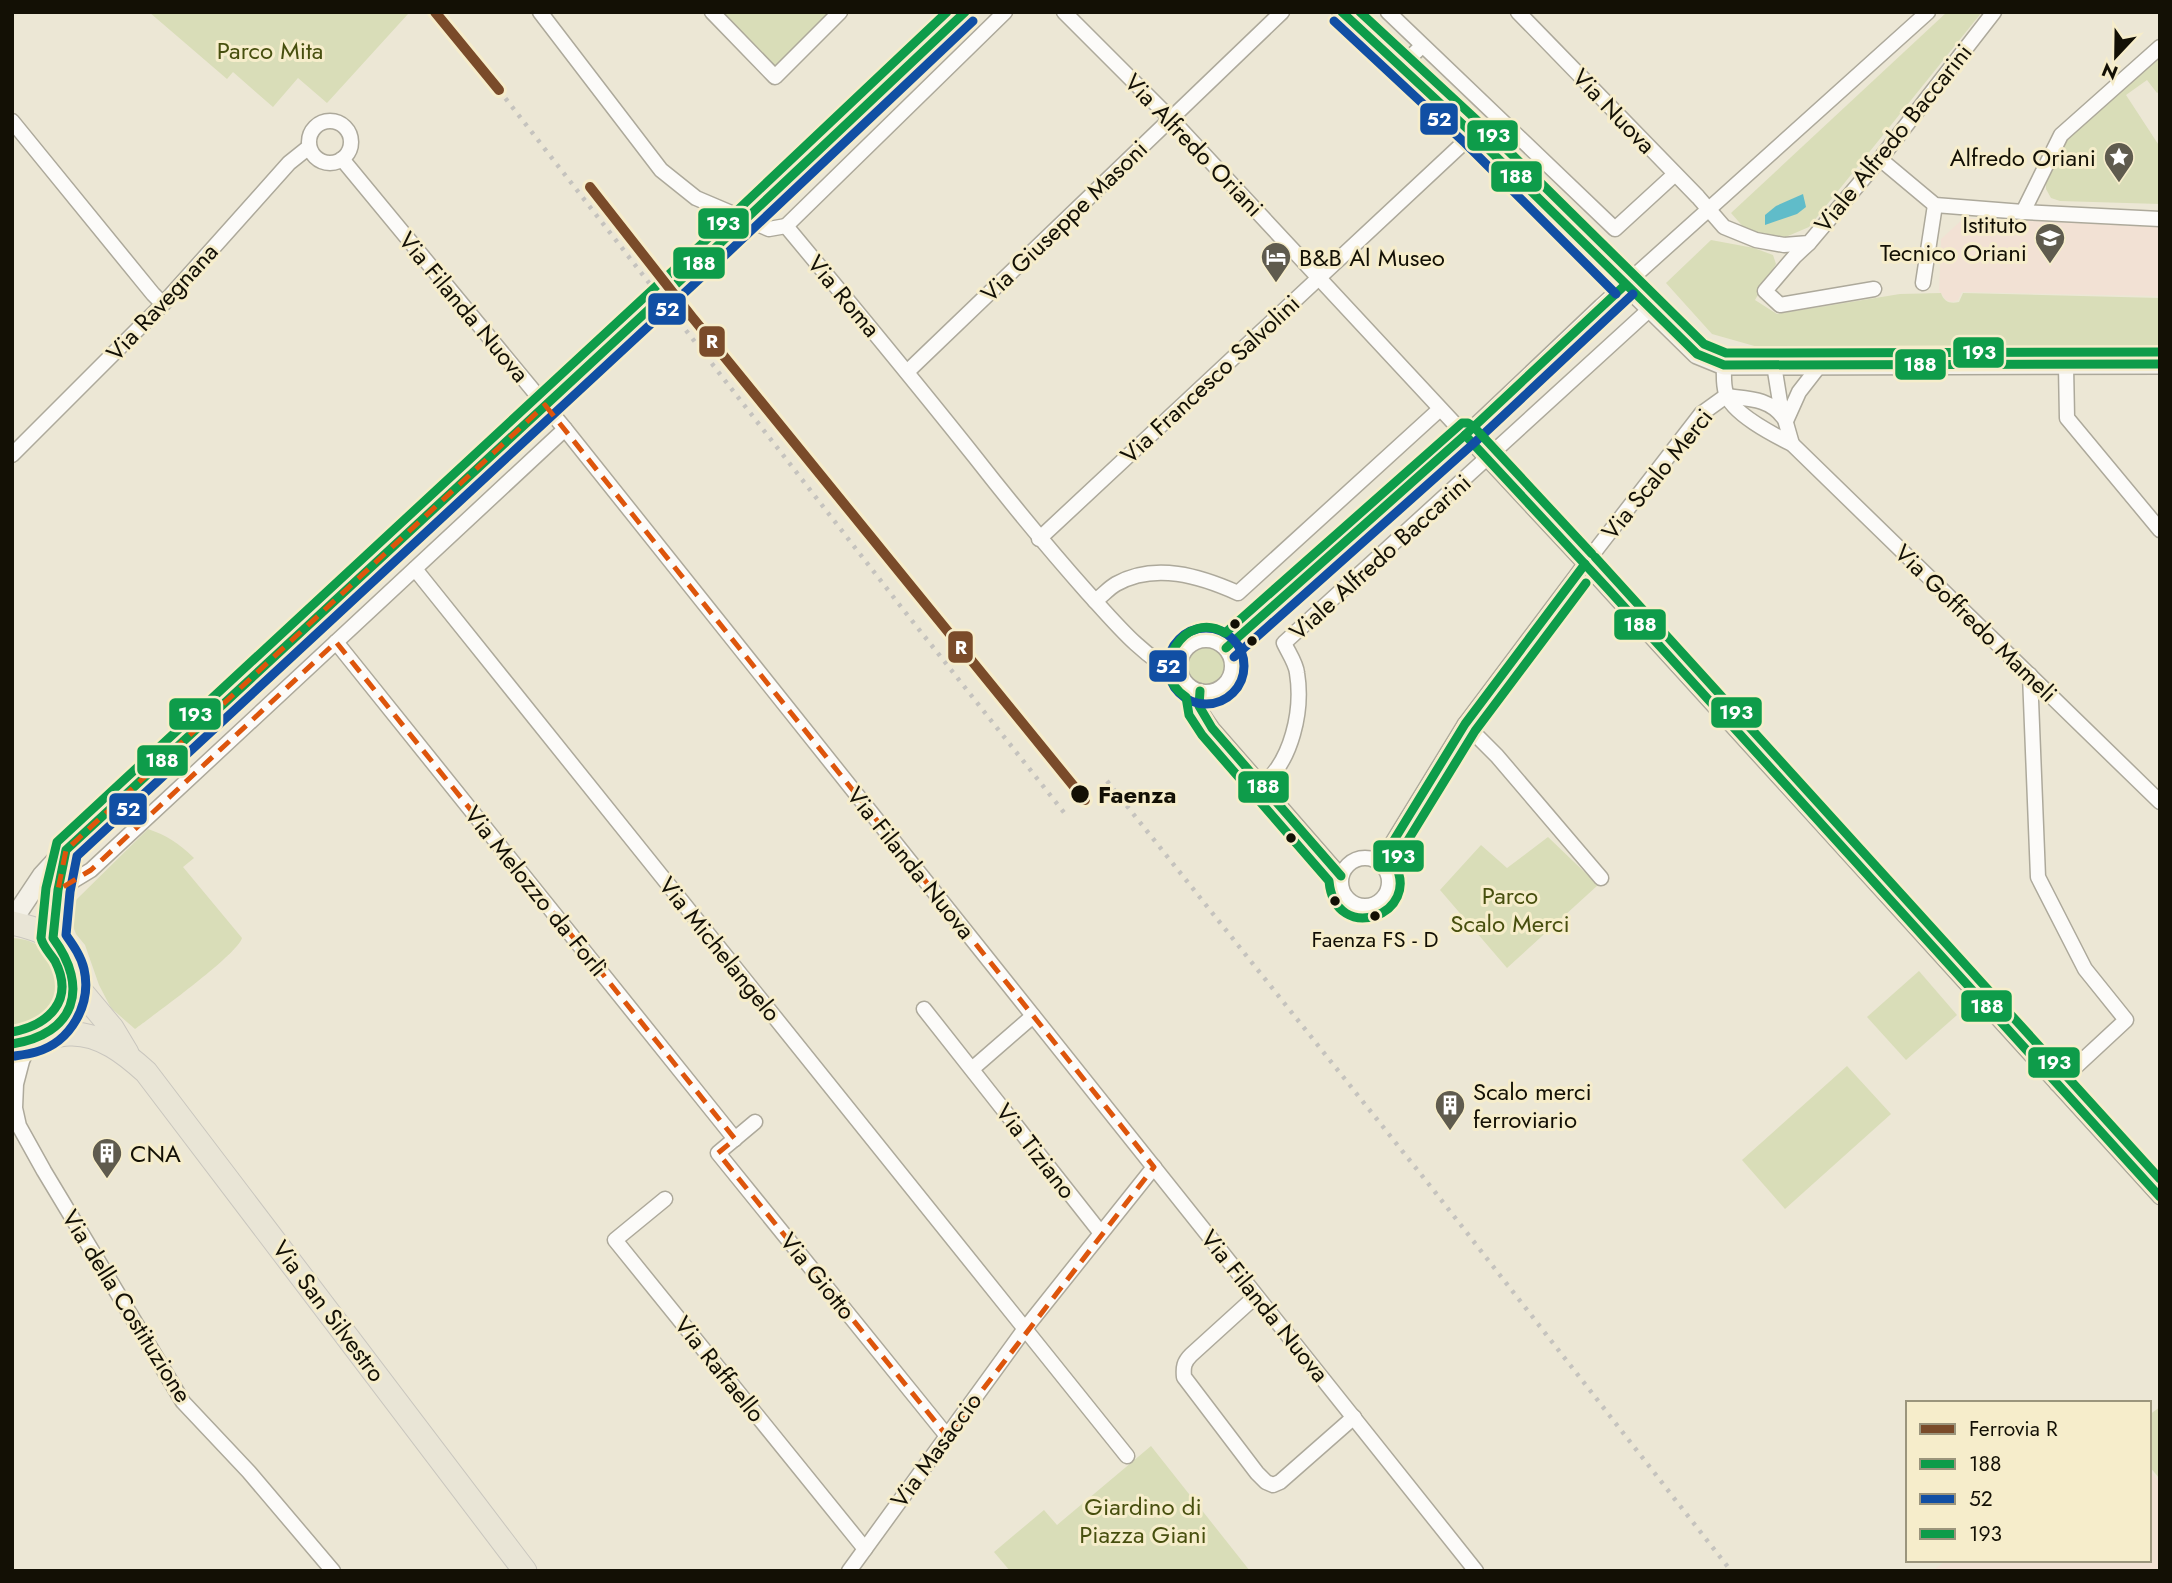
<svg xmlns="http://www.w3.org/2000/svg" width="2172" height="1583" viewBox="0 0 2172 1583" font-family="Jost,sans-serif">
<style>
.education{fill:#f2e1d4}
.green{fill:#d9ddb8}
.water{fill:#60bcc9}
.lines{fill:none;stroke-linecap:round;stroke-linejoin:round}
.street-casing{stroke:#ada99b;stroke-width:17}
.secondary-casing{stroke:#ada99b;stroke-width:22}
.primary-casing{stroke:#c9c6be;stroke-width:25}
.street{stroke:#fcfbf9;stroke-width:14}
.secondary{stroke:#f3f0e7;stroke-width:19}
.primary{stroke:#e9e5d6;stroke-width:23}
.rail{stroke:#c5c3be;stroke-width:4.5;stroke-dasharray:3.5 7;stroke-linecap:butt}
.secondary-bridge-casing{stroke:#ada99b;stroke-width:22;stroke-linecap:butt}
.secondary-bridge{stroke:#f3f0e7;stroke-width:19}
.bus-1-casing{stroke:#f6edcb;stroke-width:14}
.bus-2-casing{stroke:#f6edcb;stroke-width:14}
.bus-3-casing{stroke:#f6edcb;stroke-width:14}
.bus-1{stroke:#0e9c4a;stroke-width:9}
.bus-2{stroke:#114fa4;stroke-width:9}
.bus-3{stroke:#0e9c4a;stroke-width:9}
.rail-1-casing{stroke:#f6edcb;stroke-width:16}
.rail-1{stroke:#7a4b2a;stroke-width:10}
.marked{fill:none;stroke:#dd550c;stroke-width:5;stroke-dasharray:14 9;stroke-linejoin:round}
.bus-dot{fill:#131005;stroke:#f6edcb;stroke-width:2.5}
.labels{text-anchor:middle;dominant-baseline:central;stroke-width:6;stroke-linejoin:round;paint-order:stroke}
.bus-label{font-size:22px;fill:#131005;stroke:#f6edcb}
.park-label{font-size:24px;fill:#474f0e;stroke:#f6edcb}
.street-label{font-size:24px;fill:#131005;stroke:#f6edcb}
.poi-label{font-size:24px;fill:#131005;stroke:#f6edcb;text-anchor:start}
.stop-label{font-size:24px;font-weight:bold;fill:#131005;stroke:#f6edcb;text-anchor:start}
.line-badge{stroke:#f6edcb;stroke-width:2.5}
.badge-label{font-size:19px;text-anchor:middle;font-weight:bold;fill:#fff}
</style>
<rect width="100%" height="100%" fill="#ece7d5"/>
<g class="education">
<path d="M1964 218 2160 227V296L1962 292 1958 300 1952 302 1946 300 1939 291 1941 239Z"/>
<path d="M2149 1469 2160 1483V1571H1932L1947 1560H2149Z"/>
</g>
<g class="green">
<path d="M149 12H407L408 14 327 103 298 78 273 107 233 72 227 79Z"/>
<path d="M716 12H831L772 70Z"/>
<path d="M1947 12H1982L1809 227 1781 239 1746 230 1731 213Z"/>
<path d="M2160 57V91L2157 93 2147 80 2126 95 2160 147V204L2060 201 2051 198 2046 189V177L2066 140 2116 91Z"/>
<path d="M1711 240 1754 248 1773 255 1776 264 1755 300 1777 314 1900 294 1941 293C1944 302 1950 304 1959 302L1963 293 2160 298V346L1926 351 1758 347 1712 334 1666 283Z"/>
<circle cx="1206" cy="666" r="19"/>
<path d="M148 829C166 835 180 844 194 858L183 867 242 938C238 954 154 1015 135 1029L111 1008 99 985 85 945 76 934 69 916 76 900Z"/>
<path d="M1548 837 1598 885 1507 968 1440 890 1481 845 1507 868Z"/>
<path d="M12 938C76 941 77 1025 12 1029Z"/>
<path d="M1919 971 1957 1015 1906 1060 1867 1017Z"/>
<path d="M1847 1066 1891 1114 1785 1209 1742 1160Z"/>
<path d="M2160 1407V1479L2149 1466V1415Z"/>
<path d="M1151 1446 1250 1571H1010L994 1552 1044 1510 1057 1525Z"/>
</g>
<path class="water" d="M1803 194 1806 207 1797 214 1765 225V215L1776 206Z"/>
<g class="lines">
<g class="street-casing">
<g id="street">
<path d="M540 12 661 170 696 198 769 229 786 226"/>
<path d="M712 12 775 77 840 12"/>
<path d="M1064 12 1171 119 1585 564 2160 1197"/>
<path d="M1388 12 1615 229 1675 174"/>
<path d="M1518 12 1698 197 1724 227 1756 240 1784 245 1809 243 1880 159 1994 12"/>
<path d="M1400 67 1422 46"/>
<path d="M12 121 153 294 163 304"/>
<circle cx="330" cy="142" r="21"/>
<path d="M342 159 565 429 1476 1571"/>
<path d="M1880 159 1935 205 2023 212 2160 219"/>
<path d="M2023 212 2061 135 2160 47"/>
<path d="M786 226C850 303 913 379 975 457 1011 503 1048 548 1087 592 1117 625 1141 655 1181 676"/>
<path d="M786 226 1005 12"/>
<path d="M1809 243 1795 256 1765 291 1780 305 1874 289"/>
<path d="M1923 283 1935 205"/>
<path d="M1724 365C1724 374 1723 384 1726 393 1731 413 1774 435 1792 444L2160 802"/>
<path d="M1774 365 1780 402 1792 444"/>
<path d="M2066 366 2067 418 2160 530"/>
<path d="M907 372 1282 12"/>
<path d="M1726 396C1748 399 1769 398 1783 417"/>
<path d="M1786 421 1799 392 1820 365"/>
<path d="M12 455 163 304 289 163 309 147"/>
<path d="M1039 539 1473 134"/>
<path d="M415 569 1127 1456"/>
<path d="M1095 601C1102 596 1109 588 1116 584 1155 562 1200 576 1238 593L1440 409"/>
<circle cx="1206" cy="666" r="26"/>
<path d="M336 642 735 1139"/>
<path d="M1226 648 1465 435 1601 306 1928 12"/>
<path d="M2030 675 2038 877 2085 969 2126 1020 2057 1084"/>
<path d="M1200 691C1194 705 1204 716 1212 728L1341 876"/>
<path d="M1465 724 1497 756 1601 878"/>
<path d="M1262 785C1292 761 1303 710 1297 673 1296 663 1288 652 1284 643L1650 309"/>
<circle cx="1365" cy="882" r="24"/>
<path d="M1380 863 1465 724 1585 564 1701 414 1726 396"/>
<path d="M58 890 91 870 565 429"/>
<path d="M924 1009 1100 1232"/>
<path d="M30 1043 22 1061 16 1084 15 1108 19 1126 44 1171 183 1402 249 1472 333 1571"/>
<path d="M972 1069 1033 1016"/>
<path d="M755 1122 718 1153 947 1436"/>
<path d="M665 1199 615 1240 865 1549"/>
<path d="M1256 1296 1191 1355C1184 1362 1183 1367 1184 1377L1257 1473 1266 1482 1273 1485 1280 1482 1354 1417"/>
<path d="M849 1571 1024 1330 1154 1167"/>
</g>
</g>
<g class="secondary-casing">
<g id="secondary">
<path d="M1342 12 1473 134 1697 354 1724 365 2160 364"/>
<path d="M12 921 42 876 66 850 95 824"/>
<path d="M53 938 58 890 66 851"/>
</g>
</g>
<g class="primary-casing">
<g id="primary">
<path d="M12 923C26 926 41 930 53 938 62 945 68 956 71 966 85 1006 52 1043 12 1044"/>
<path d="M75 984 112 1028 127 1053"/>
<path d="M38 1040C49 1038 61 1033 72 1034 101 1034 125 1053 146 1072L525 1571"/>
</g>
</g>
<use href="#street" class="street"/>
<use href="#secondary" class="secondary"/>
<use href="#primary" class="primary"/>
<g class="rail">
<path d="M499 90 902 608 1066 815"/>
<path d="M1107 781 1435 1192 1731 1571"/>
</g>
<g class="secondary-bridge-casing">
<path id="secondary-bridge" d="M95 824 713 250 965 12"/>
</g>
<use href="#secondary-bridge" class="secondary-bridge"/>
<g class="bus-1-casing">
<g id="bus-1">
<path d="M1342 12 1473 134 1697 354 1724 365 2160 364"/>
<path d="M1465 435 1607 588 2160 1197"/>
<path d="M1226 648 1465 435 1625 285"/>
<path d="M1200 691 1199 706 1212 728 1341 876"/>
<path d="M1380 863 1465 724 1585 564"/>
<path d="M12 1044C75 1034 90 988 53 938L58 890 66 850 713 250 965 12"/>
</g>
</g>
<g class="bus-2-casing">
<g id="bus-2">
<path d="M1334 21 1465 143 1616 294"/>
<circle cx="1206" cy="666" r="38"/>
<path d="M1234 657 1473 444 1633 294"/>
<path d="M14 1056C21 1055 29 1054 36 1052 71 1042 92 1004 84 969 81 956 73 945 66 935L70 892 77 856 721 259 973 21"/>
</g>
</g>
<g class="bus-3-casing">
<g id="bus-3">
<path d="M1360 12 1482 125 1704 344 1726 353 2160 352"/>
<path d="M1595 557 2160 1179"/>
<path d="M1586 583 1475 731 1394 863C1424 914 1335 947 1329 881L1202 735 1189 715 1186 697C1146 672 1185 608 1225 633L1462 423H1468L1474 427 1592 554"/>
<path d="M12 1032C49 1025 75 1000 55 961 50 953 43 947 41 938L46 888 57 842 705 241 947 12"/>
</g>
</g>
<use href="#bus-1" class="bus-1"/>
<use href="#bus-2" class="bus-2"/>
<use href="#bus-3" class="bus-3"/>
<g class="rail-1-casing">
<g id="rail-1">
<path d="M435 12 499 90"/>
<path d="M590 187 692 317 1085 800"/>
</g>
</g>
<use href="#rail-1" class="rail-1"/>
</g>
<path class="marked" d="M545 405 1154 1167 947 1436 718 1153 735 1139 336 642 91 870 58 890 66 850Z"/>
<defs>
<g id="sight-pin" transform="scale(1.575)"><path d="M0 17L-7.5 6A9.5 9.5 0 1 1 7.5 6Z" fill="#5f5b4e" stroke="#f6edcb"/><path d="M0-6L1.8-2.2L6-1.7L2.9 1.2L3.7 5.4L0 3.3L-3.7 5.4L-2.9 1.2L-6-1.7L-1.8-2.2Z" fill="#fff"/></g>
<g id="school-pin" transform="scale(1.575)"><path d="M0 17L-7.5 6A9.5 9.5 0 1 1 7.5 6Z" fill="#5f5b4e" stroke="#f6edcb"/><path d="M0-5L7-2L0 1L-7-2ZM-4 1L0 2.5L4 1V4Q0 6-4 4Z" fill="#fff"/></g>
<g id="hotel-pin" transform="scale(1.575)"><path d="M0 17L-7.5 6A9.5 9.5 0 1 1 7.5 6Z" fill="#5f5b4e" stroke="#f6edcb"/><path d="M-6-4.5h1.5V1H6V5H4.5V3h-9V5H-6ZM-4 0a1.8 1.8 0 1 1 3.6 0ZM.5 0V-2.5h3Q6-2.5 6 0Z" fill="#fff"/></g>
<g id="building-pin" transform="scale(1.575)"><path d="M0 17L-7.5 6A9.5 9.5 0 1 1 7.5 6Z" fill="#5f5b4e" stroke="#f6edcb"/><path d="M-4-6H4V6H1V3H-1V6H-4ZM-2.5-4.3h1.7v1.8h-1.7ZM.8-4.3h1.7v1.8H.8ZM-2.5-1h1.7V.8h-1.7ZM.8-1h1.7V.8H.8Z" fill="#fff"/></g>
</defs>
<g fill-rule="evenodd">
<use href="#sight-pin" x="2119" y="157"/>
<use href="#school-pin" x="2050" y="238"/>
<use href="#hotel-pin" x="1276" y="257"/>
<use href="#building-pin" x="1450" y="1105"/>
<use href="#building-pin" x="107" y="1153"/>
</g>
<g class="bus-dot">
<circle cx="1235" cy="624" r="6"/>
<circle cx="1252" cy="641" r="6"/>
<circle cx="1080" cy="794" r="10"/>
<circle cx="1291" cy="838" r="6"/>
<circle cx="1335" cy="901" r="6"/>
<circle cx="1375" cy="916" r="6"/>
</g>
<g class="labels">
<g class="bus-label">
<text x="1375" y="939">Faenza FS - D</text>
</g>
<g class="park-label">
<text x="270" y="50">Parco Mita</text>
<text x="1510" y="895">Parco<tspan x="1510" dy="28">Scalo Merci</tspan></text>
<text x="1143" y="1506">Giardino di<tspan x="1143" dy="28">Piazza Giani</tspan></text>
</g>
<g class="street-label">
<text transform="translate(1614 111) rotate(46)">Via Nuova</text>
<text transform="translate(1893 138) rotate(-51)">Viale Alfredo Baccarini</text>
<text transform="translate(1194 145) rotate(46)">Via Alfredo Oriani</text>
<text transform="translate(1064 221) rotate(-44)">Via Giuseppe Masoni</text>
<text transform="translate(844 296) rotate(50)">Via Roma</text>
<text transform="translate(162 302) rotate(-47)">Via Ravegnana</text>
<text transform="translate(464 307) rotate(50)">Via Filanda Nuova</text>
<text transform="translate(1210 379) rotate(-43)">Via Francesco Salvolini</text>
<text transform="translate(1657 474) rotate(-51)">Via Scalo Merci</text>
<text transform="translate(1380 557) rotate(-42)">Viale Alfredo Baccarini</text>
<text transform="translate(1976 623) rotate(44)">Via Goffredo Mameli</text>
<text transform="translate(911 863) rotate(51)">Via Filanda Nuova</text>
<text transform="translate(536 891) rotate(51)">Via Melozzo da Forlì</text>
<text transform="translate(720 949) rotate(51)">Via Michelangelo</text>
<text transform="translate(1036 1151) rotate(52)">Via Tiziano</text>
<text transform="translate(818 1276) rotate(51)">Via Giotto</text>
<text transform="translate(127 1306) rotate(58)">Via della Costituzione</text>
<text transform="translate(1265 1306) rotate(51)">Via Filanda Nuova</text>
<text transform="translate(329 1311) rotate(53)">Via San Silvestro</text>
<text transform="translate(720 1369) rotate(51)">Via Raffaello</text>
<text transform="translate(936 1450) rotate(-54)">Via Masaccio</text>
</g>
<g class="poi-label">
<text x="2096" y="157" text-anchor="end">Alfredo Oriani</text>
<text x="2027" y="224" text-anchor="end">Istituto<tspan x="2027" dy="28">Tecnico Oriani</tspan></text>
<text x="1299" y="257">B&amp;B Al Museo</text>
<text x="1473" y="1091">Scalo merci<tspan x="1473" dy="28">ferroviario</tspan></text>
<text x="130" y="1153">CNA</text>
</g>
<g class="stop-label">
<text x="1098" y="794">Faenza</text>
</g>
</g>
<g class="line-badge">
<rect x="1419" y="102" width="40" height="34" rx="7" fill="#114fa4"/>
<rect x="1466" y="119" width="53" height="33" rx="7" fill="#0e9c4a"/>
<rect x="1490" y="160" width="53" height="33" rx="7" fill="#0e9c4a"/>
<rect x="697" y="207" width="53" height="33" rx="7" fill="#0e9c4a"/>
<rect x="672" y="246" width="54" height="34" rx="7" fill="#0e9c4a"/>
<rect x="647" y="292" width="40" height="34" rx="7" fill="#114fa4"/>
<rect x="698" y="325" width="28" height="33" rx="7" fill="#7a4b2a"/>
<rect x="1952" y="336" width="53" height="33" rx="7" fill="#0e9c4a"/>
<rect x="1894" y="348" width="53" height="33" rx="7" fill="#0e9c4a"/>
<rect x="1613" y="608" width="54" height="33" rx="7" fill="#0e9c4a"/>
<rect x="947" y="630" width="27" height="34" rx="7" fill="#7a4b2a"/>
<rect x="1148" y="649" width="40" height="34" rx="7" fill="#114fa4"/>
<rect x="1710" y="696" width="53" height="33" rx="7" fill="#0e9c4a"/>
<rect x="168" y="697" width="54" height="34" rx="7" fill="#0e9c4a"/>
<rect x="136" y="744" width="53" height="33" rx="7" fill="#0e9c4a"/>
<rect x="1237" y="770" width="53" height="34" rx="7" fill="#0e9c4a"/>
<rect x="108" y="792" width="40" height="34" rx="7" fill="#114fa4"/>
<rect x="1372" y="839" width="53" height="34" rx="7" fill="#0e9c4a"/>
<rect x="1960" y="989" width="53" height="34" rx="7" fill="#0e9c4a"/>
<rect x="2027" y="1046" width="54" height="33" rx="7" fill="#0e9c4a"/>
</g>
<g class="badge-label">
<text x="1439" y="126">52</text>
<text x="1493" y="142">193</text>
<text x="1516" y="183">188</text>
<text x="723" y="230">193</text>
<text x="699" y="270">188</text>
<text x="667" y="316">52</text>
<text x="712" y="348">R</text>
<text x="1979" y="359">193</text>
<text x="1920" y="371">188</text>
<text x="1640" y="631">188</text>
<text x="961" y="654">R</text>
<text x="1168" y="673">52</text>
<text x="1736" y="719">193</text>
<text x="195" y="721">193</text>
<text x="162" y="767">188</text>
<text x="1263" y="793">188</text>
<text x="128" y="816">52</text>
<text x="1398" y="863">193</text>
<text x="1987" y="1013">188</text>
<text x="2054" y="1069">193</text>
</g>
<rect width="2172" height="1583" fill="none" stroke="#131005" stroke-width="28"/>
<rect x="1906" y="1401" width="245" height="161" fill="#f6edcb" stroke="#9b957c" stroke-width="2"/>
<rect x="1920" y="1424" width="35" height="10" fill="#7a4b2a" stroke="#9b957c" stroke-width="2"/>
<text x="1969" y="1436" font-size="21" fill="#131005">Ferrovia R</text>
<rect x="1920" y="1459" width="35" height="10" fill="#0e9c4a" stroke="#9b957c" stroke-width="2"/>
<text x="1969" y="1471" font-size="21" fill="#131005">188</text>
<rect x="1920" y="1494" width="35" height="10" fill="#114fa4" stroke="#9b957c" stroke-width="2"/>
<text x="1969" y="1506" font-size="21" fill="#131005">52</text>
<rect x="1920" y="1529" width="35" height="10" fill="#0e9c4a" stroke="#9b957c" stroke-width="2"/>
<text x="1969" y="1541" font-size="21" fill="#131005">193</text>
<g transform="translate(2116 56) rotate(202)" stroke="#f6edcb" stroke-width="5" paint-order="stroke">
<path d="M0-5L12 26L0 18L-12 26Z" fill="#131005"/>
<text y="-10" font-size="19" font-weight="bold" text-anchor="middle" fill="#131005">N</text>
</g>
</svg>
